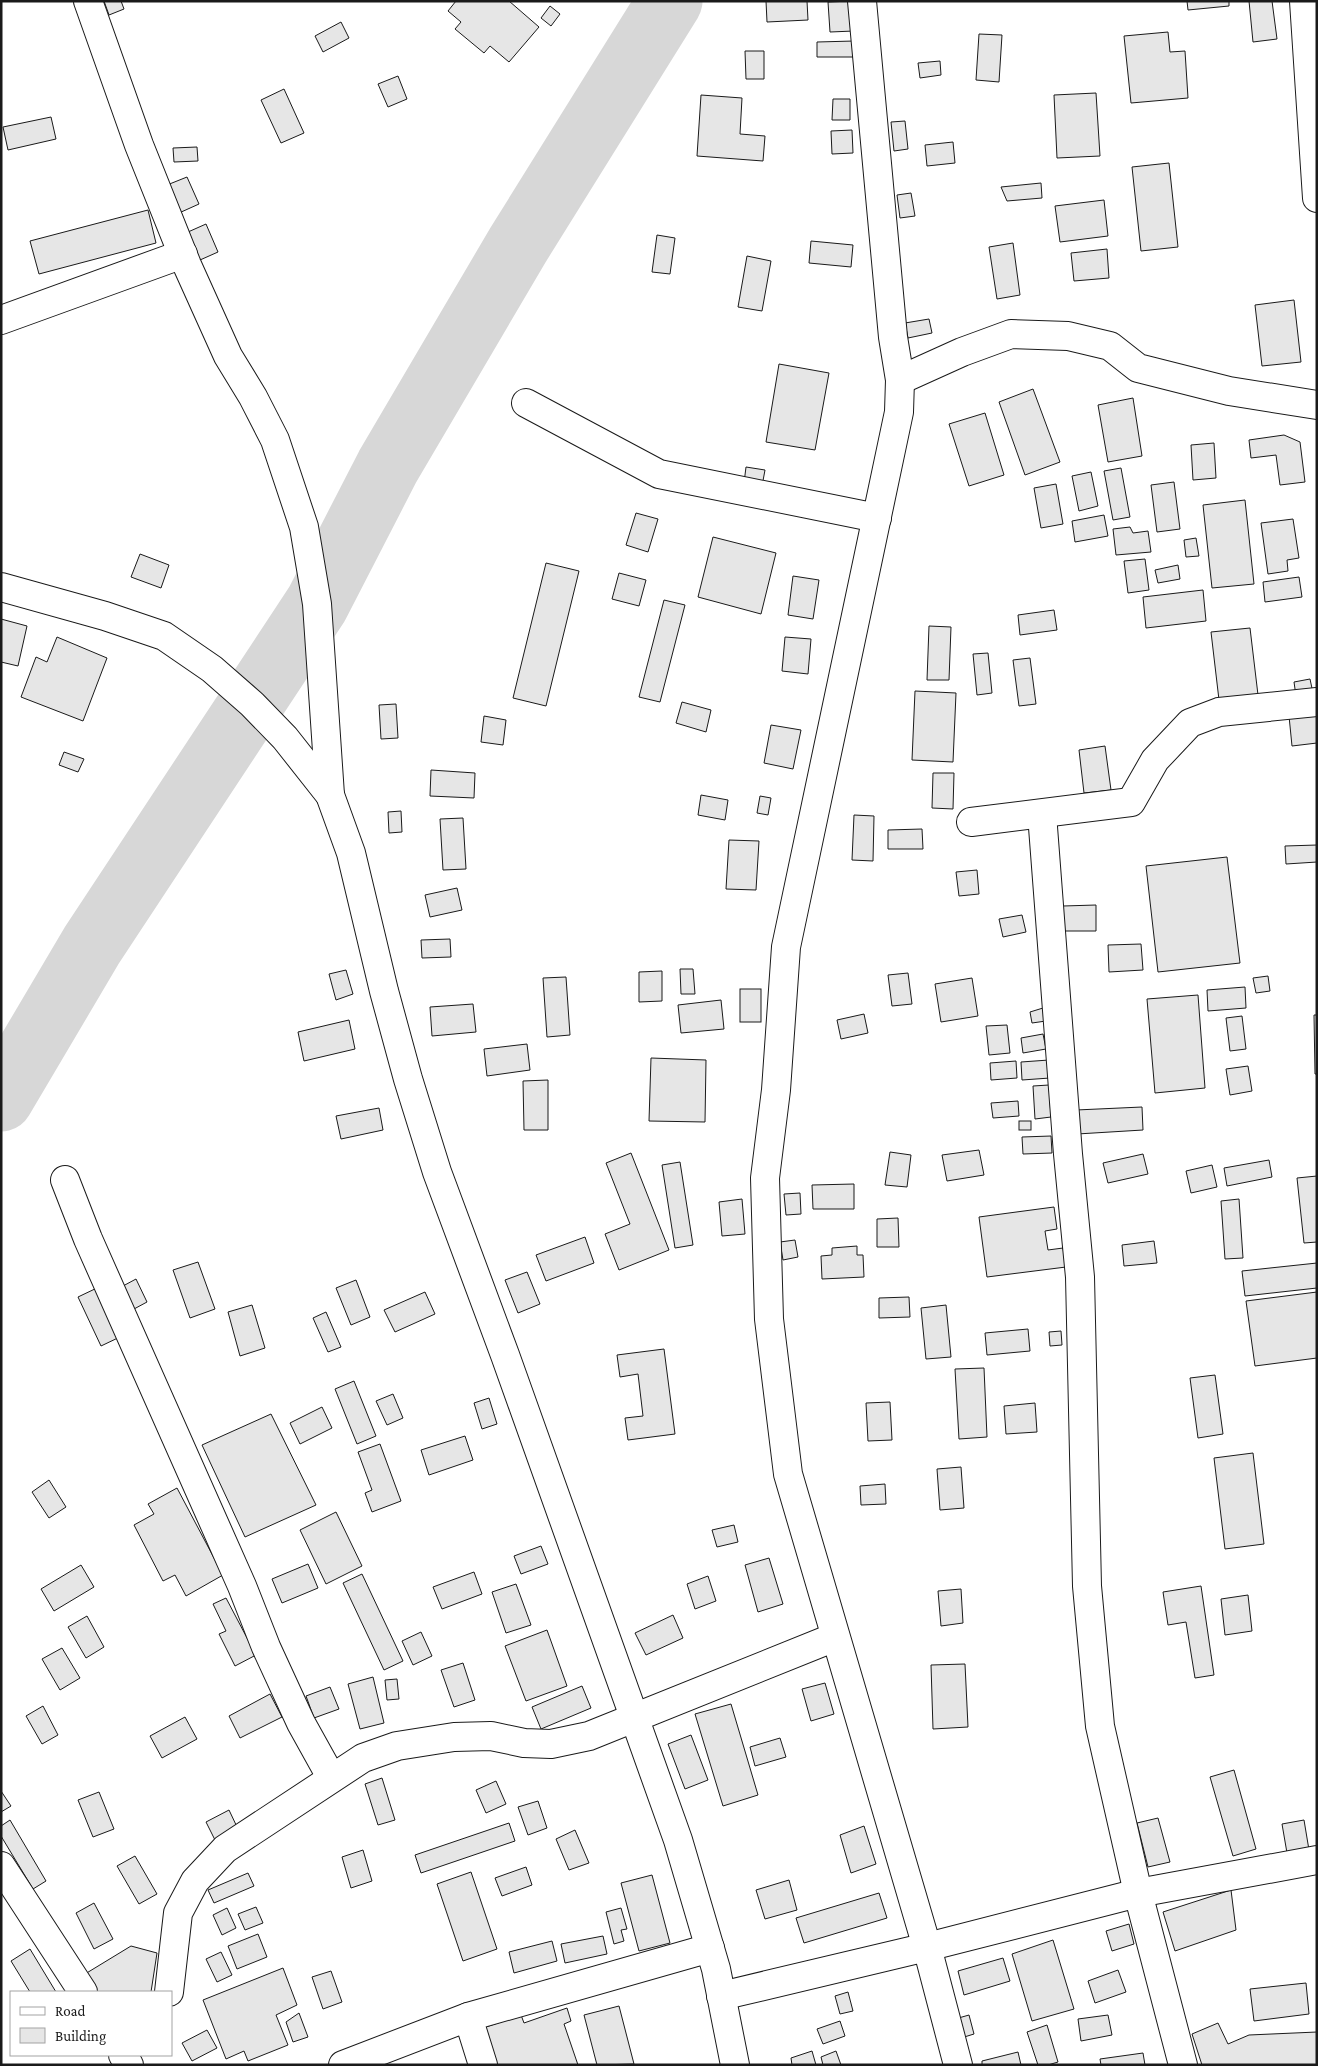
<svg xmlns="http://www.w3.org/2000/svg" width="1318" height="2066" viewBox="0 0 1318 2066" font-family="'Crimson Pro',serif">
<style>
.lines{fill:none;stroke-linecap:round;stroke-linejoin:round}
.river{stroke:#d7d7d7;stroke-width:65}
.building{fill:#e6e6e6;stroke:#1a1a1a}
.minor-casing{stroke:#1a1a1a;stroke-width:30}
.trunk-casing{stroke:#1a1a1a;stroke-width:30}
.minor{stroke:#fff;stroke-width:28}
.trunk{stroke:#fff;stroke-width:28}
</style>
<rect width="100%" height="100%" fill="#fff"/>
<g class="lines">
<path class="river" d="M1 1099 92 945 317 604 388 466 518 245 670 1"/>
</g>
<g class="building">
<path d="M104 1H121L124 9 109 15Z"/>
<path d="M456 1H509L539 27 509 62 490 46 484 53 455 29 461 22 448 11Z"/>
<path d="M766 1H807L808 20 767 22Z"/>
<path d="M851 1 854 31 830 32 828 2Z"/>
<path d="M1187 1H1229V6L1188 10Z"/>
<path d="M1249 1H1272L1277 39 1253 42Z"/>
<path d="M550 6 560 14 551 26 541 18Z"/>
<path d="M341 22 349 38 323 52 315 36Z"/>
<path d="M1168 32 1170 52 1185 51 1188 98 1131 103 1124 36Z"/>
<path d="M979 34 1002 35 999 82 976 80Z"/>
<path d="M854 41V57H817V42Z"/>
<path d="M745 51H764V79H746Z"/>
<path d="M940 61 941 75 920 78 918 63Z"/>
<path d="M398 76 407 99 388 107 378 84Z"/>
<path d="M284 89 304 133 281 143 261 100Z"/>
<path d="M1096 93 1100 156 1057 158 1054 95Z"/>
<path d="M701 95 742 98 740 134 765 136 763 161 697 156Z"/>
<path d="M833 99H850V120H832Z"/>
<path d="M51 117 56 139 8 150 3 127Z"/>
<path d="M905 121 908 149 894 151 891 122Z"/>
<path d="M852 130 853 153 832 154 831 131Z"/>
<path d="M953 142 955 163 927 166 925 145Z"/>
<path d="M197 147 198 161 174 162 173 148Z"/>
<path d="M1169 163 1178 247 1141 251 1132 167Z"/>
<path d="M187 177 199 204 179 213 167 185Z"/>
<path d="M1041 183 1042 198 1007 201 1001 187Z"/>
<path d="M911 193 915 216 900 218 897 195Z"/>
<path d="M1104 200 1108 236 1060 242 1055 206Z"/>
<path d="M148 210 156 243 39 274 30 241Z"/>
<path d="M206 224 218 252 200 260 188 232Z"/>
<path d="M657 235 675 238 670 274 652 272Z"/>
<path d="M811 241 853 245 851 267 809 263Z"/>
<path d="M1013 243 1020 295 997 299 989 247Z"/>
<path d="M1107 249 1109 278 1074 281 1071 253Z"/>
<path d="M747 256 771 261 762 311 738 307Z"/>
<path d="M1294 300 1301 362 1262 366 1255 305Z"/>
<path d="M929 319 932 333 908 338 905 323Z"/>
<path d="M779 364 829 373 815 450 766 442Z"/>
<path d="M1033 389 1060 462 1025 475 999 402Z"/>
<path d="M1133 398 1142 456 1108 462 1098 405Z"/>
<path d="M985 413 1004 475 969 486 949 424Z"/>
<path d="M1284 435 1300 442 1305 482 1280 485 1276 455 1251 458 1249 440Z"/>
<path d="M1214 443 1216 478 1193 480 1191 445Z"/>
<path d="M746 467 765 470 762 486 744 483Z"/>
<path d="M1121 468 1130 517 1113 520 1104 471Z"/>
<path d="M1091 472 1098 506 1079 511 1072 476Z"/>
<path d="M1174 482 1180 529 1157 532 1151 485Z"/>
<path d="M1056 484 1063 524 1041 528 1034 488Z"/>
<path d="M1245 500 1254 584 1212 588 1203 505Z"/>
<path d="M636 513 658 519 648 552 626 545Z"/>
<path d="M1104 515 1108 536 1075 542 1072 521Z"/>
<path d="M1293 519 1299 558 1287 560 1288 571 1268 574 1261 523Z"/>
<path d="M1130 527 1133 533 1148 531 1151 552 1116 555 1113 529Z"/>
<path d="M713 537 776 553 761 614 698 597Z"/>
<path d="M1196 538 1199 556 1186 557 1184 540Z"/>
<path d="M140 554 169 565 161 588 131 577Z"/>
<path d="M1145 559 1149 590 1128 593 1124 561Z"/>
<path d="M546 563 579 571 546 706 513 698Z"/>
<path d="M1178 565 1180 579 1158 583 1155 570Z"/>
<path d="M619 573 646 580 639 606 612 599Z"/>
<path d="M793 576 819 580 813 619 788 615Z"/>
<path d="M1299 577 1302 597 1265 602 1263 582Z"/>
<path d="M1203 590 1206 621 1146 628 1143 597Z"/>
<path d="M664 600 685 605 660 702 639 697Z"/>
<path d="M1054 610 1057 630 1020 635 1018 615Z"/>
<path d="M1 619 27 626 18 666 1 662Z"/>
<path d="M929 626 951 627 949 680H927Z"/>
<path d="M1250 628 1258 695 1219 700 1211 632Z"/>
<path d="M57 637 107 658 83 721 21 697 36 657 47 662Z"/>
<path d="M785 637 811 639 808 674 782 671Z"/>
<path d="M988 653 992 693 977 695 973 654Z"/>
<path d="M1030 658 1036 704 1019 706 1013 660Z"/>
<path d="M1310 679 1313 693 1296 696 1294 682Z"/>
<path d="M915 691 956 693 953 762 912 760Z"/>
<path d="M682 702 711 710 706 732 676 723Z"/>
<path d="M396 704 398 738 381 739 379 705Z"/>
<path d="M1317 713V743L1292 746 1289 716Z"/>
<path d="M484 716 506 720 503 745 481 742Z"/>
<path d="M771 725 801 730 793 769 764 763Z"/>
<path d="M1105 746 1111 790 1084 793 1079 750Z"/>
<path d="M64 752 84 759 78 772 59 765Z"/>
<path d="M431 770 475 773 474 798 430 796Z"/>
<path d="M933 773H954L953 809 932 808Z"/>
<path d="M701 795 728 800 725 820 698 815Z"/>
<path d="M760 796 771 798 768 815 757 813Z"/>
<path d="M401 811 402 832 389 833 388 812Z"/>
<path d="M854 815 874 816 873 861 852 860Z"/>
<path d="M463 818 466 869 443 870 440 819Z"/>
<path d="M922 829 923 849H888V830Z"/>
<path d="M729 840 759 841 756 890 726 889Z"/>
<path d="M1317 845V862L1286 864 1285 846Z"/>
<path d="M1227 857 1240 963 1158 972 1146 866Z"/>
<path d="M977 870 979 894 959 896 956 872Z"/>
<path d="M457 888 462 910 430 917 425 895Z"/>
<path d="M1096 905V931H1063V906Z"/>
<path d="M1022 915 1026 932 1003 937 999 919Z"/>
<path d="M450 939 451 957 422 958 421 940Z"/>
<path d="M1141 944 1143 970 1109 972 1108 945Z"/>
<path d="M680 969H693L695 994H681Z"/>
<path d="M346 970 353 994 336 1000 329 974Z"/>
<path d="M662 971V1001L639 1002V972Z"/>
<path d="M908 973 912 1004 892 1006 888 975Z"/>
<path d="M1268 976 1270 991 1256 993 1253 978Z"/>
<path d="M566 977 570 1035 547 1037 543 978Z"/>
<path d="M972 978 978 1016 941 1022 935 984Z"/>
<path d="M1245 987 1246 1008 1208 1011 1207 990Z"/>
<rect x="740" y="989" width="21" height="33"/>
<path d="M1198 995 1205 1088 1155 1093 1147 999Z"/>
<path d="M721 1000 724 1029 681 1033 678 1005Z"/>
<path d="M473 1004 476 1032 432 1036 430 1007Z"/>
<path d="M1043 1008 1046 1021 1032 1023 1030 1012Z"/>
<path d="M864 1014 868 1033 841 1039 837 1020Z"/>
<path d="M1314 1015H1317V1074H1315Z"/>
<path d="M1242 1016 1246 1049 1230 1051 1226 1018Z"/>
<path d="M349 1020 355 1049 304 1061 298 1032Z"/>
<path d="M1007 1025 1010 1053 989 1055 986 1026Z"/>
<path d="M1043 1034 1046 1049 1023 1053 1021 1038Z"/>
<path d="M527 1044 530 1070 487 1076 484 1049Z"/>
<path d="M651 1058 706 1060 705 1122 649 1121Z"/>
<path d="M1049 1060 1050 1078 1022 1080 1021 1062Z"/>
<path d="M1016 1061 1017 1078 991 1080 990 1063Z"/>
<path d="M1248 1066 1252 1091 1230 1095 1226 1069Z"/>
<path d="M548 1080V1130H524L523 1081Z"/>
<path d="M1049 1085 1051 1117 1035 1119 1033 1086Z"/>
<path d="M1018 1101 1019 1116 993 1118 991 1103Z"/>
<path d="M1142 1107 1143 1130 1077 1134 1076 1110Z"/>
<path d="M379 1108 383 1130 341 1139 336 1116Z"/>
<rect x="1019" y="1121" width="12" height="9"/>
<path d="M1051 1136 1052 1153 1023 1154 1022 1137Z"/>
<path d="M979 1150 984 1175 947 1181 942 1155Z"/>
<path d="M890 1152 911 1155 907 1187 885 1185Z"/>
<path d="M631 1153 669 1250 619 1270 605 1234 630 1224 606 1163Z"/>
<path d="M1143 1154 1148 1174 1108 1183 1103 1163Z"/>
<path d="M1269 1160 1272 1177 1227 1186 1224 1168Z"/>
<path d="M680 1162 693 1245 675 1248 662 1165Z"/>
<path d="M1212 1165 1217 1187 1191 1193 1186 1171Z"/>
<path d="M1317 1176V1242L1304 1243 1297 1178Z"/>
<path d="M854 1184V1209H813L812 1185Z"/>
<path d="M800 1193 801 1214 786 1215 784 1194Z"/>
<path d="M742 1199 745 1234 722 1236 719 1202Z"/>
<path d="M1239 1199 1243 1258 1225 1259 1221 1201Z"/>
<path d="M1054 1207 1057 1229 1045 1231 1048 1250 1063 1248 1066 1267 987 1277 979 1217Z"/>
<path d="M898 1218 899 1247H877V1219Z"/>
<path d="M585 1237 594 1263 546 1281 536 1255Z"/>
<path d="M795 1240 798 1257 783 1260 780 1242Z"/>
<path d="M1154 1241 1157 1263 1124 1266 1122 1245Z"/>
<path d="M857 1246V1255H863L864 1277 822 1279 821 1256 832 1255V1248Z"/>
<path d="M198 1262 215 1309 190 1318 173 1270Z"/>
<path d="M1317 1263V1288L1245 1296 1242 1271Z"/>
<path d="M527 1272 540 1304 518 1313 505 1280Z"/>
<path d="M136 1279 147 1302 134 1309 123 1286Z"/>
<path d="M356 1280 370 1317 351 1325 336 1288Z"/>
<path d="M99 1287 122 1336 101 1346 78 1297Z"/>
<path d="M425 1292 435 1314 395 1332 384 1310Z"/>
<path d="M1317 1292V1358L1255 1366 1246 1301Z"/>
<path d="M909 1297 910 1317 879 1318V1298Z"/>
<path d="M252 1305 265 1348 240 1356 228 1312Z"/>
<path d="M946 1305 951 1357 926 1359 921 1308Z"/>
<path d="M326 1312 341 1347 328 1352 313 1318Z"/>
<path d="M1028 1329 1030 1351 987 1355 985 1333Z"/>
<path d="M1061 1331 1062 1345 1050 1346 1049 1332Z"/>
<path d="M664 1349 675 1434 628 1440 625 1418 643 1416 638 1374 620 1377 617 1355Z"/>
<path d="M984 1368 987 1437 959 1439 955 1369Z"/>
<path d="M1215 1375 1223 1434 1198 1438 1190 1378Z"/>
<path d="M354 1381 376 1436 357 1444 335 1389Z"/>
<path d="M393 1394 403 1418 387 1425 376 1401Z"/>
<path d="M489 1398 497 1424 482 1429 474 1403Z"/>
<path d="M890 1402 892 1440 868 1441 866 1403Z"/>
<path d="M1035 1403 1037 1432 1006 1434 1004 1406Z"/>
<path d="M322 1407 332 1428 300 1444 290 1423Z"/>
<path d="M271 1414 316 1505 245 1537 202 1445Z"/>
<path d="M465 1436 473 1460 429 1475 421 1450Z"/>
<path d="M380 1444 401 1501 372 1512 365 1493 372 1490 358 1452Z"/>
<path d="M1253 1453 1264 1544 1225 1549 1214 1458Z"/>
<path d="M961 1467 964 1508 940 1510 937 1469Z"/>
<path d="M49 1480 66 1507 49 1518 32 1492Z"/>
<path d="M885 1484 886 1504 861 1505 860 1486Z"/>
<path d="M177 1488 223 1575 186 1596 175 1575 163 1581 134 1525 154 1514 148 1504Z"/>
<path d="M336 1512 362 1566 326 1584 300 1530Z"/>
<path d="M734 1525 738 1542 717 1547 712 1530Z"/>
<path d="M541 1546 548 1564 521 1574 514 1556Z"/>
<path d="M769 1558 783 1604 758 1612 745 1565Z"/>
<path d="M308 1564 318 1588 282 1603 272 1579Z"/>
<path d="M81 1565 94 1587 54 1611 41 1589Z"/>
<path d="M474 1572 482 1594 442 1609 433 1587Z"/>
<path d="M362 1574 403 1661 384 1670 343 1583Z"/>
<path d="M708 1576 716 1601 695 1609 687 1584Z"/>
<path d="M516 1584 531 1625 506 1633 492 1592Z"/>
<path d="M1201 1586 1214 1675 1195 1678 1186 1622 1168 1625 1163 1592Z"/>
<path d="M961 1589 963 1623 941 1626 938 1591Z"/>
<path d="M1248 1595 1252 1631 1225 1635 1221 1599Z"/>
<path d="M226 1598 256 1655 235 1666 219 1634 226 1631 213 1604Z"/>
<path d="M673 1615 683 1638 646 1655 635 1633Z"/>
<path d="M87 1616 104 1647 86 1658 68 1627Z"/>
<path d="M547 1630 567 1686 526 1701 505 1646Z"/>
<path d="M421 1632 432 1656 413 1665 402 1641Z"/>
<path d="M62 1648 80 1678 60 1690 42 1659Z"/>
<path d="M463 1663 475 1700 454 1707 441 1670Z"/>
<path d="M965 1664 968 1727 933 1729 931 1665Z"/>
<path d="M373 1677 384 1723 360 1729 348 1684Z"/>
<path d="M397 1679 399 1699 387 1700 385 1680Z"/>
<path d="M825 1683 834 1714 811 1721 802 1689Z"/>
<path d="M582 1686 591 1708 541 1729 532 1707Z"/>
<path d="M330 1687 339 1709 314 1718 306 1696Z"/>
<path d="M270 1694 282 1717 240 1738 229 1716Z"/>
<path d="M731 1704 758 1795 723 1806 695 1714Z"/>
<path d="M43 1706 58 1735 42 1744 26 1716Z"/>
<path d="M185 1717 197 1739 162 1758 150 1736Z"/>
<path d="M691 1735 708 1780 685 1789 668 1744Z"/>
<path d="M780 1738 786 1757 755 1766 750 1747Z"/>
<path d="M1234 1770 1256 1849 1233 1856 1210 1777Z"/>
<path d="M382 1778 395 1820 378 1825 365 1784Z"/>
<path d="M496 1781 506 1804 486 1813 476 1790Z"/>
<path d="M1 1791 11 1806 1 1812Z"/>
<path d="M99 1792 114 1829 93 1837 78 1800Z"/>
<path d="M538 1801 547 1828 528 1835 518 1807Z"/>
<path d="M229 1810 238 1829 215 1840 206 1822Z"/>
<path d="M1158 1818 1170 1862 1148 1867 1137 1823Z"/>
<path d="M10 1820 46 1881 33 1889 1 1836V1826Z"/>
<path d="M1304 1820 1309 1850 1287 1853 1282 1824Z"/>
<path d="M509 1823 515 1841 421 1873 415 1855Z"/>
<path d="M864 1826 876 1864 851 1873 840 1835Z"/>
<path d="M575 1830 589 1863 569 1870 556 1839Z"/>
<path d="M363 1850 372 1881 351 1888 342 1857Z"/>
<path d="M135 1856 157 1894 139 1904 117 1866Z"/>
<path d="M526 1867 532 1885 502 1896 495 1878Z"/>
<path d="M471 1872 497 1949 463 1961 437 1884Z"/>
<path d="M248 1873 254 1886 214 1903 208 1890Z"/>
<path d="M652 1875 670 1943 639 1951 621 1883Z"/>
<path d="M789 1880 797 1910 765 1919 756 1890Z"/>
<path d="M1231 1890 1236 1930 1175 1951 1163 1912Z"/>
<path d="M879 1893 887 1918 804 1943 796 1918Z"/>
<path d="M94 1903 113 1939 94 1949 76 1913Z"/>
<path d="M256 1907 263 1923 245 1930 238 1914Z"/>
<path d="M227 1908 236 1928 222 1935 213 1915Z"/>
<path d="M621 1908 627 1929 621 1930 624 1941 614 1944 606 1912Z"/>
<path d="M1129 1924 1134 1944 1112 1951 1106 1931Z"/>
<path d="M258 1934 267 1957 237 1969 228 1946Z"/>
<path d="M603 1936 607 1954 565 1963 561 1944Z"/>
<path d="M1053 1940 1074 2009 1032 2021 1012 1954Z"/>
<path d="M552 1941 557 1961 514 1973 509 1952Z"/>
<path d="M131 1946 157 1953 151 1992H97L85 1974Z"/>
<path d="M30 1949 56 1992H30L11 1961Z"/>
<path d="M221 1952 232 1975 217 1982 206 1959Z"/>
<path d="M1003 1958 1010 1981 964 1995 958 1971Z"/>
<path d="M283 1968 297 2005 276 2015 288 2045 248 2061 244 2051 226 2059 203 2000Z"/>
<path d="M1118 1970 1126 1992 1095 2003 1088 1981Z"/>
<path d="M331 1971 342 2002 323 2009 312 1977Z"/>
<path d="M1306 1983 1309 2014 1254 2021 1250 1989Z"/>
<path d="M848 1992 853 2011 840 2014 835 1996Z"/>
<path d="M619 2006 634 2064 597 2065 584 2015Z"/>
<path d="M567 2008 571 2021 564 2024 578 2065H495L483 2028 521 2015 524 2023Z"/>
<path d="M299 2013 308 2037 293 2042 286 2022Z"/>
<path d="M969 2015 974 2034 961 2038 955 2019Z"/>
<path d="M1108 2015 1112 2035 1081 2041 1078 2019Z"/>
<path d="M840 2021 845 2036 823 2044 817 2029Z"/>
<path d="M1218 2023 1228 2044 1249 2035 1317 2032V2065H1202L1192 2034Z"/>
<path d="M1047 2025 1058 2062 1048 2065H1038L1027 2032Z"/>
<path d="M207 2030 217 2048 192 2061 182 2043Z"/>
<path d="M812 2051 816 2065H792L791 2058Z"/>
<path d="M836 2051 841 2065H823L821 2057Z"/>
<path d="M1018 2052 1021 2065H982V2061Z"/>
<path d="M1143 2053 1145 2065H1101L1100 2059Z"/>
</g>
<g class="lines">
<g class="minor-casing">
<g id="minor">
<path d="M88 1 139 145 187 265 228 356 253 397 275 440 304 527 317 604 330 795"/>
<path d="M862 1 893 337 900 380 899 412 786 947 776 1090 765 1178 769 1319 788 1474 927 1947 958 2065"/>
<path d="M1 320 183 254"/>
<path d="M900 380 962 352 1011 334 1068 336 1110 346 1138 368 1229 391 1317 405"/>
<path d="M526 403 659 474 877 518"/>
<path d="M1 587 105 616 164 636 212 669 252 704 285 738 330 795 351 853 384 991 408 1079 437 1172 505 1355 678 1840 716 1969 735 2065"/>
<path d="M1042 814 1068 1154 1080 1277 1087 1586 1100 1726 1138 1893 1183 2065"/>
<path d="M971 822 1131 802 1155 760 1190 723 1219 712 1317 702"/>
<path d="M65 1180 88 1239 242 1586 266 1647 301 1723 331 1777"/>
<path d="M1 1866 83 1992"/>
<path d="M169 1992 178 1913 195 1881 225 1849 363 1758 397 1746 454 1737 491 1736 524 1743 551 1744 589 1736 835 1637"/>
<path d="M721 1996 927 1947 1138 1893 1317 1860"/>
<path d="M468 2017 483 2065"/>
<path d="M123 2055 129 2065"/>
<path d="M343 2065 468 2017 710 1948"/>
</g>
</g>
<g class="trunk-casing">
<path id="trunk" d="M1304 1 1317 198"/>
</g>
<use href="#minor" class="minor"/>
<use href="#trunk" class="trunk"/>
</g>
<rect width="1318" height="2066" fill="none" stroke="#1a1a1a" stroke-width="5"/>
<rect x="10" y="1991" width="162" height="65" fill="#ffffff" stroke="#a3a3a3"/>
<rect x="20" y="2007" width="25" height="8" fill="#ffffff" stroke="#a3a3a3"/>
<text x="55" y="2016" font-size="15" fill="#1a1a1a">Road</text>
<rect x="20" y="2028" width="25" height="15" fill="#e6e6e6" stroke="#a3a3a3"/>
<text x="55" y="2041" font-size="15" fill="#1a1a1a">Building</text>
</svg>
